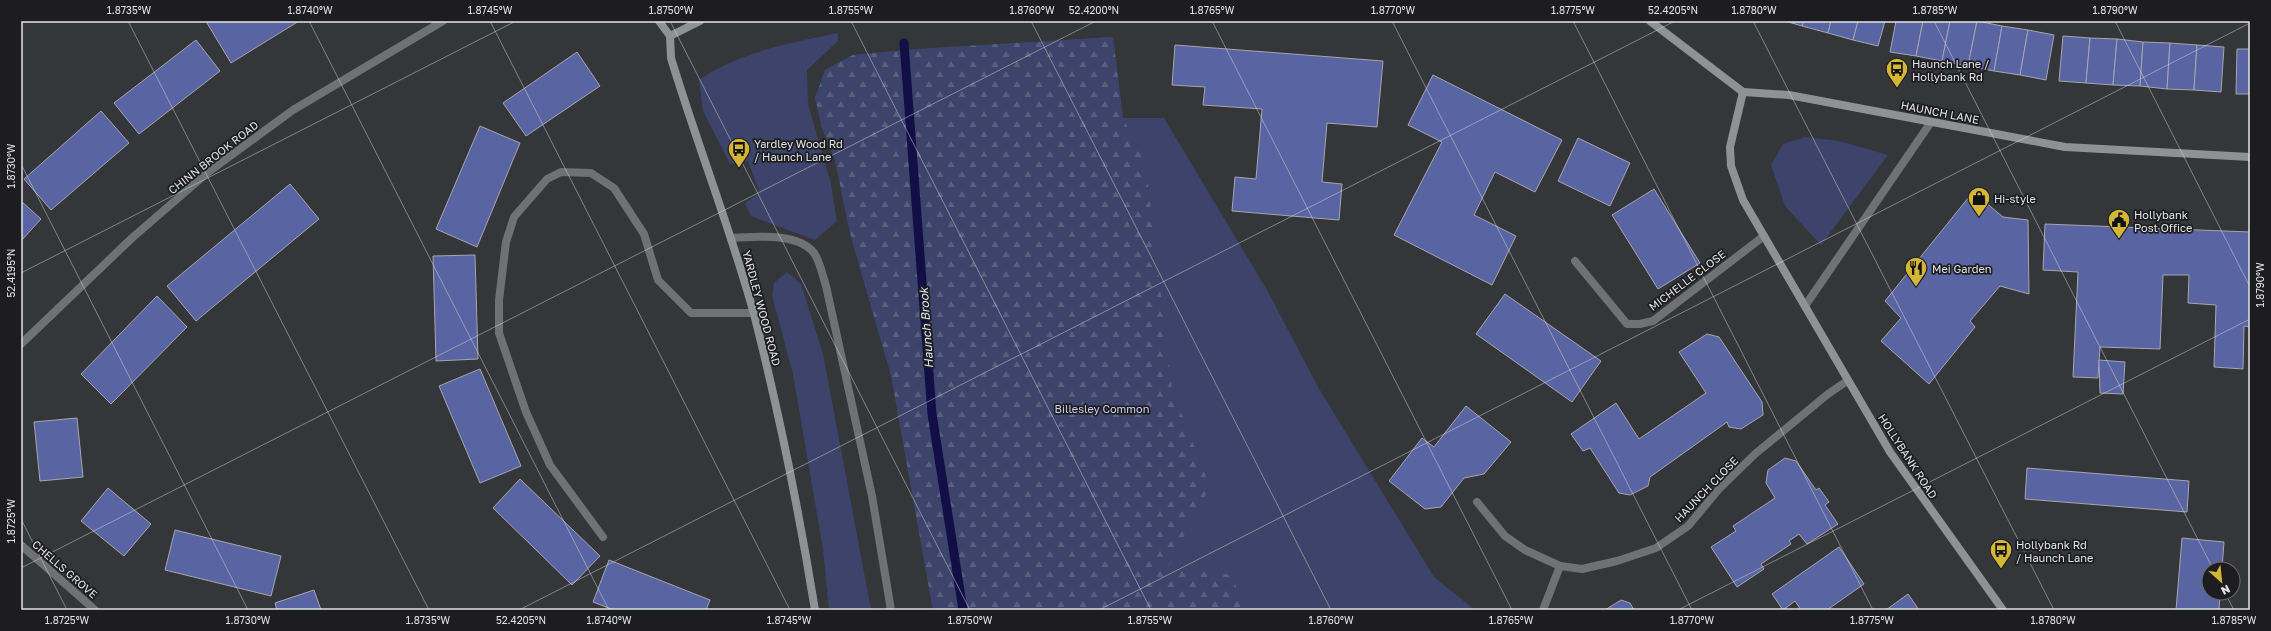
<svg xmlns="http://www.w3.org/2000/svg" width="2271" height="631" viewBox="0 0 2271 631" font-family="'Golos Text',sans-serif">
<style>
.green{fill:#3d446b}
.forest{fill:url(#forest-firs)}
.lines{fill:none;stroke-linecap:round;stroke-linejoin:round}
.stream{stroke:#101047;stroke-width:9}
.building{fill:#5964a3;stroke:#a6a7ac}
.street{stroke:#707173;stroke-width:8}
.secondary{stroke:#909195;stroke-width:8}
.ticks{fill:none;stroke:#e2e3e5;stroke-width:1;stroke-opacity:0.45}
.labels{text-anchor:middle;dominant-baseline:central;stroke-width:3.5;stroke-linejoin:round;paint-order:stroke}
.poi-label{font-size:11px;fill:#e2e3e5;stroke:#1d1d1f;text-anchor:start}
.street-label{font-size:11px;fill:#e2e3e5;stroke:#1d1d1f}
.park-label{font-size:11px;fill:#c9d1f6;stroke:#1d1d1f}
.water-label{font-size:12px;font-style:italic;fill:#dee2f5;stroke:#1d1d1f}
.neatline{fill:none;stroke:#e2e3e5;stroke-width:1.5}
.ticks-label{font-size:10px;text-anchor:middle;fill:#e2e3e5}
</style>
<defs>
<pattern id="forest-firs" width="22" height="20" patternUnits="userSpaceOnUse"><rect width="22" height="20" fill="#3d446b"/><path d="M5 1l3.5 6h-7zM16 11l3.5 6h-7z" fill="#595f80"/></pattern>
</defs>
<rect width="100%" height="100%" fill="#35363a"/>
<g class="green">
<path d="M838 33V41L807 70 808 104 831 184 837 221 815 240 751 216 745 203 760 193 748 161 730 164 703 111 699 80C740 52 789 43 838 33Z"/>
<path d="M1113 37 1123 118H1164L1267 290 1318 387 1434 577 1475 610H933L891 375 850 233 835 160 822 128 815 98 825 70 853 55Z"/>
<path d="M1805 137 1839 141 1888 155 1821 245 1785 206 1771 165 1783 144Z"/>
<path d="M787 272 801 284 823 354 871 610H829L823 549 793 374 772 295 774 283Z"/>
</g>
<path class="forest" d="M1113 37 1123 119 1145 159 1172 389 1210 487 1168 567 1233 575 1242 610H933L891 375 850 233 835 160 822 128 815 98 825 70 853 55 915 49Z"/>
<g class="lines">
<path class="stream" d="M904 43 932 414 963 610"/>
</g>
<g class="building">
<path d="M210 21H299L231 63 207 23Z"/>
<path d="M1785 21H1804L1802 26Z"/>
<path d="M1804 21H1831L1828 33 1802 26Z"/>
<path d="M1831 21H1858L1853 40 1828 33Z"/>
<path d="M1858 21H1885L1878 46 1853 40Z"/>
<path d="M1896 21H1923L1916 56 1890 52Z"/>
<path d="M1923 21H1950L1942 61 1916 56Z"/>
<path d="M1950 21H1977L1968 66 1942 61Z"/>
<path d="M1977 21 2002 26 1994 71 1968 66Z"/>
<path d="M2002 26 2028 30 2020 75 1994 71Z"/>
<path d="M2028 30 2054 35 2046 80 2020 75Z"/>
<path d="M2063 36 2090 38 2086 83 2059 81Z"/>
<path d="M2090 38 2117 39 2113 85 2086 83Z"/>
<path d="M2117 39 2143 42 2140 86 2113 85Z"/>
<path d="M196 40 220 71 139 134 114 103Z"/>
<path d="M2143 42 2170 43 2167 89 2140 86Z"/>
<path d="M2170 43 2197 45 2194 90 2167 89Z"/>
<path d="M1175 45 1383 61 1377 127 1327 123 1322 182 1342 184 1339 220 1232 211 1235 177 1256 179 1262 109 1203 105 1205 87 1172 85Z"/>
<path d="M2197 45 2224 47 2221 92 2194 90Z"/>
<path d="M2237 49H2250V94H2236Z"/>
<path d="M577 52 600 86 526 136 503 103Z"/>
<path d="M1433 75 1562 140 1535 192 1495 172 1474 215 1516 236 1492 285 1394 235 1442 142 1408 125Z"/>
<path d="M101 111 129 143 51 210 24 179Z"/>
<path d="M480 126 520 143 477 247 436 229Z"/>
<path d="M1578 138 1630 163 1610 206 1558 181Z"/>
<path d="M290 184 319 219 196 321 167 286Z"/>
<path d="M1654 189 1700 263 1658 289 1612 215Z"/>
<path d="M1973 192 2003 217 2028 220 2029 294 2000 286 1970 321 1975 327 1929 384 1881 341 1901 318 1885 301Z"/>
<path d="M21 201 41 219 21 241Z"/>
<path d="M2045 224 2250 232V327L2244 326 2243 369 2214 367 2216 305 2188 303 2189 275H2163L2160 349 2100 347 2098 378 2073 377 2078 272 2043 270Z"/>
<path d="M475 255 478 359 436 361 433 256Z"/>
<path d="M1505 294 1601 361 1572 402 1476 334Z"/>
<path d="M157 296 187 327 111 404 81 374Z"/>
<path d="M1707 334 1719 337 1762 402 1763 415 1741 429 1729 427 1727 422 1650 477 1648 486 1630 495 1619 493 1590 448 1583 451 1571 434 1616 403 1639 439 1706 393 1679 352Z"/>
<path d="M2099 360 2125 362 2123 394 2100 393Z"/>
<path d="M480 369 521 466 480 483 439 386Z"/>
<path d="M1466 406 1511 442 1484 474 1464 478 1441 507 1425 509 1389 481 1422 438 1434 447Z"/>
<path d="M77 418 83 477 40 481 34 422Z"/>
<path d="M1785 458 1796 461 1816 490 1819 488 1829 502 1825 505 1838 524 1807 544 1799 534 1789 541 1791 544 1761 564 1764 569 1737 587 1711 547 1736 531 1733 526 1775 498 1766 483 1768 470Z"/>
<path d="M2027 468 2189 481 2187 512 2025 499Z"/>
<path d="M520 479 600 556 572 585 493 508Z"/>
<path d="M108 488 151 524 124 556 81 521Z"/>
<path d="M175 530 281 556 271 596 165 570Z"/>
<path d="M2182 538 2224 542 2222 569H2209V593H2220L2219 610H2176Z"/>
<path d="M1839 547 1864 584 1827 610H1801L1795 601 1783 610 1772 594Z"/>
<path d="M609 560 710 600 706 610H614L593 602Z"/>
<path d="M314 590 321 610H277L275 603Z"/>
<path d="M1908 594 1919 610H1886Z"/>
<path d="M1621 600 1630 603 1634 610H1605Z"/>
</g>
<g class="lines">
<g class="street">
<path d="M731 238C755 237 798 232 814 253 820 261 823 277 826 286L872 496 891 610"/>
<path d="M1575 261 1627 324H1640L1653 321 1764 236"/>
<path d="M1805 306 1931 122"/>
<path d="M21 344 132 238 207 173 293 110 443 21"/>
<path d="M1477 502 1505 536 1525 550 1560 566 1582 569 1617 561 1656 548 1688 526 1719 489 1755 454 1828 394 1847 381"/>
<path d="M603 537 550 465 526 412 499 333V300L506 242 514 217 547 179 561 172 591 173 614 188 644 234 658 280 691 313H753"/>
<path d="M21 545 95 610"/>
<path d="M1543 610 1560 566"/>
</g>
<g class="secondary">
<path d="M659 21 670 36 671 58C697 144 730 227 754 314 779 412 799 511 815 610"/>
<path d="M1650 21 1743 92 1789 95 2065 147 2250 157"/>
<path d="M670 36 700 21"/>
<path d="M1743 92 1730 147 1731 166 1743 200 1890 452 2003 610"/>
</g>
</g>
<path class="ticks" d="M128 21 429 610M309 21 609 610M490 21 790 610M670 21 970 610M851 21 1151 610M1031 21 1331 610M1212 21 1512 610M1392 21 1692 610M1573 21 1873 610M1753 21 2054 610M1934 21 2213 569M2115 21 2250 287M21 164 248 610M21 273 516 21M21 519 67 610M21 568 1096 21M2225 593 2234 610M519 610 1675 21M1099 610 2250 23M1678 610 2250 319"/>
<defs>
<g id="bus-pin" transform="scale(1.15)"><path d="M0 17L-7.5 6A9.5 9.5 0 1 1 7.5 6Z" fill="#d4b635" stroke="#1d1d1f"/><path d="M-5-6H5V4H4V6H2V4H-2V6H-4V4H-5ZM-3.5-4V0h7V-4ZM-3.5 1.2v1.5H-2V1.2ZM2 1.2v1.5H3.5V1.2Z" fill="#111"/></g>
<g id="shop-pin" transform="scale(1.15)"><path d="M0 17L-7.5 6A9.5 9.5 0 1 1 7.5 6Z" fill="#d4b635" stroke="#1d1d1f"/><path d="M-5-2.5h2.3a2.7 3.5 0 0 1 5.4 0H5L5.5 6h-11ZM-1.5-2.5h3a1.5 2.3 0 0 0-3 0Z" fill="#111"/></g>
<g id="civic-pin" transform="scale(1.15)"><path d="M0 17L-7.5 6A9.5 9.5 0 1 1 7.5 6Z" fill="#d4b635" stroke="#1d1d1f"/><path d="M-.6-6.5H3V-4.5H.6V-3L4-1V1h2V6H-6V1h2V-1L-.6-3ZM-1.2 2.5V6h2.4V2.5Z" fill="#111"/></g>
<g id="restaurant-pin" transform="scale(1.15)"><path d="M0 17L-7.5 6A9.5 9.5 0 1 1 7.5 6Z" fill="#d4b635" stroke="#1d1d1f"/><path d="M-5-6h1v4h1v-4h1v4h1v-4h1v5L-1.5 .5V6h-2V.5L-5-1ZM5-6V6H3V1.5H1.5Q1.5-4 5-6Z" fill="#111"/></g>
</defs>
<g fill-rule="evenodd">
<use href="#bus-pin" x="1897" y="69"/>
<use href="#bus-pin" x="739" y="149"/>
<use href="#shop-pin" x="1979" y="198"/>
<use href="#civic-pin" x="2119" y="220"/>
<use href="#restaurant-pin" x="1916" y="268"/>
<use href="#bus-pin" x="2001" y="550"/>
</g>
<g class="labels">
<g class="poi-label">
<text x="1912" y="63">Haunch Lane /<tspan x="1912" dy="13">Hollybank Rd</tspan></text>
<text x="754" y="143">Yardley Wood Rd<tspan x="754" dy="13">/ Haunch Lane</tspan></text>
<text x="1994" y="198">Hi-style</text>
<text x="2134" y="214">Hollybank<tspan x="2134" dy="13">Post Office</tspan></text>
<text x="1932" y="268">Mei Garden</text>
<text x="2016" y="544">Hollybank Rd<tspan x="2016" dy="13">/ Haunch Lane</tspan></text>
</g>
<g class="street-label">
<text transform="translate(1940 112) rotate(11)">HAUNCH LANE</text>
<text transform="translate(213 157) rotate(-38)">CHINN BROOK ROAD</text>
<text transform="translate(1687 280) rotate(-37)">MICHELLE CLOSE</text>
<text transform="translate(762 308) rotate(75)">YARDLEY WOOD ROAD</text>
<text transform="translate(1908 456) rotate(57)">HOLLYBANK ROAD</text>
<text transform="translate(1706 489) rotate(-46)">HAUNCH CLOSE</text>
<text transform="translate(65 569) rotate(41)">CHELLS GROVE</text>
</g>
<g class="park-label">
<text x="1102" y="408">Billesley Common</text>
</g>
<g class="water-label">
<text transform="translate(926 328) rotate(-94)">Haunch Brook</text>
</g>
</g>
<rect width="2271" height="631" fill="none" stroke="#1d1d1f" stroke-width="44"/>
<g transform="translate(2221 581) rotate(153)"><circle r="19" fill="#1d1d1f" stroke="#6c6c6e"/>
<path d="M0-3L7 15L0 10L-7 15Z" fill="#d4b635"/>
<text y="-6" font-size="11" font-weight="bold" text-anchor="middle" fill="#e2e3e5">N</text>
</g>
<rect x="22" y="22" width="2227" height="587" class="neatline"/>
<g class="ticks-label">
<text x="129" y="14">1.8735°W</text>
<text x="310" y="14">1.8740°W</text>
<text x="490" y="14">1.8745°W</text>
<text x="671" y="14">1.8750°W</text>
<text x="851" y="14">1.8755°W</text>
<text x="1032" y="14">1.8760°W</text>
<text x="1094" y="14">52.4200°N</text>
<text x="1212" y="14">1.8765°W</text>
<text x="1393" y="14">1.8770°W</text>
<text x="1573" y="14">1.8775°W</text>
<text x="1673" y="14">52.4205°N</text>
<text x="1754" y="14">1.8780°W</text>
<text x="1935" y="14">1.8785°W</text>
<text x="2115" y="14">1.8790°W</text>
<text transform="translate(11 166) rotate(-90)" y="4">1.8730°W</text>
<text transform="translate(11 273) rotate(-90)" y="4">52.4195°N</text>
<text transform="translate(2260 285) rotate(-90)" y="4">1.8790°W</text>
<text transform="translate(11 521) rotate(-90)" y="4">1.8725°W</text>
<text x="67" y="624">1.8725°W</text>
<text x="248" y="624">1.8730°W</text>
<text x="428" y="624">1.8735°W</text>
<text x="521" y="624">52.4205°N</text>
<text x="609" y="624">1.8740°W</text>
<text x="789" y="624">1.8745°W</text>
<text x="970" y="624">1.8750°W</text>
<text x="1150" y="624">1.8755°W</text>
<text x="1331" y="624">1.8760°W</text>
<text x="1511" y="624">1.8765°W</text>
<text x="1692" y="624">1.8770°W</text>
<text x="1872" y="624">1.8775°W</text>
<text x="2053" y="624">1.8780°W</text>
<text x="2234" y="624">1.8785°W</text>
</g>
</svg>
